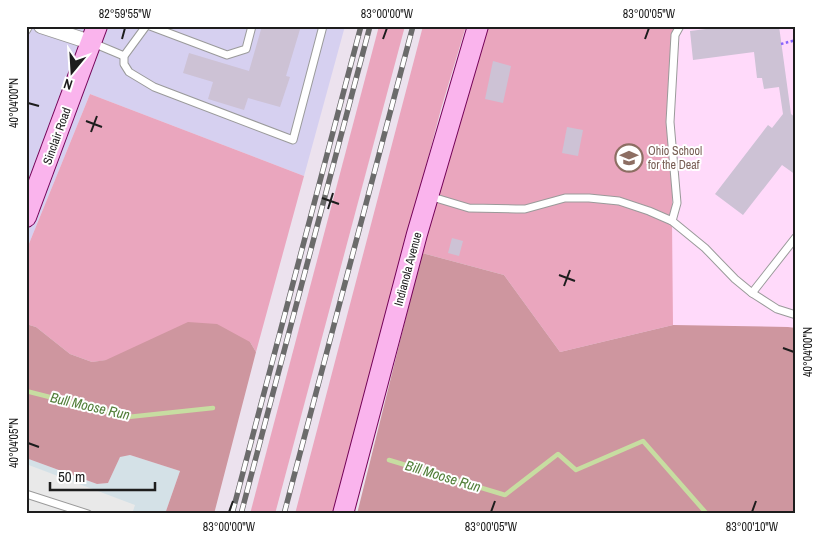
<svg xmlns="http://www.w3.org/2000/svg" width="822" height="540" viewBox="0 0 822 540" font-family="'Archivo Narrow',sans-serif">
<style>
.commercial{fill:#d6d0f0}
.industrial{fill:#d4e1e7}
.education{fill:#ffdafa}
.grass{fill:#eaa6be}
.forest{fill:#ce969f}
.parking{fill:#e9e9e9}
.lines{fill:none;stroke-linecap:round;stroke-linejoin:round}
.stream{stroke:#c7dda1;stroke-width:4.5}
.building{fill:#cdc2d5}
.service-casing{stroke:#9a9a9a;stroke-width:9}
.minor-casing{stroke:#9a9a9a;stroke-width:16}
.secondary-casing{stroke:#740358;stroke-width:22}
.path{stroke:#8965fc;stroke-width:2.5;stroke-dasharray:2.5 2.5;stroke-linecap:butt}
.service{stroke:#fff;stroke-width:7}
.minor{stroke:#fff;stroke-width:14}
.secondary{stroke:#fab4ed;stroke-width:20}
.rail-casing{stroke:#6b6b6b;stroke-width:5.5}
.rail{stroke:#fff;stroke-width:4;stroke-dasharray:11;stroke-linecap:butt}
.ticks{fill:none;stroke:#1d1d1d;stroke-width:2}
.labels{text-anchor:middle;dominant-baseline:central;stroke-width:4;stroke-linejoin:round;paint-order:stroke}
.street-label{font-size:12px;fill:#1d1d1d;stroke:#fff}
.education-label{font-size:12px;fill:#785e54;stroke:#fff;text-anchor:start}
.water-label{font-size:14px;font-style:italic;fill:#517e38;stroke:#fff}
.neatline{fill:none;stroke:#1d1d1d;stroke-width:2}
.ticks-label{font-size:12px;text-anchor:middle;fill:#1d1d1d}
</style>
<rect width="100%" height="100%" fill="#ece2ee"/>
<path class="commercial" d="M26 26H345L304 176 90 94 26 251Z"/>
<path class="industrial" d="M130 455 180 471 165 514H26V458L97 484 108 483 120 456Z"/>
<path class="education" d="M501 26H796V389L560 352 504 275Z"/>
<g class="grass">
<path d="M379 26H405L275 514H250Z"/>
<path d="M423 26H466L441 109 334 514H295Z"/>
<path d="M486 26H681L675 35 672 221 673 325 560 352 504 275 422 253 460 109Z"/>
<path d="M90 94 304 176 256 352 250 342 92 362 70 354 36 327 26 324V251Z"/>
</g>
<g class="forest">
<path d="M422 253 504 275 560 352 673 325 788 327 796 328V514H357Z"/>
<path d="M188 322 217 324 250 342 256 352 214 514H165L180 471 130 455 120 457 108 483 97 484 26 458V324L36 327 70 354 92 362 106 360Z"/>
</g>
<path class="parking" d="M26 464 135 505 132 514H26Z"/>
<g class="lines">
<g class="stream">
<path d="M26 391 128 417 213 408"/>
<path d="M389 460 505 495 558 454 576 470 643 441 707 514"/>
</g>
</g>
<g class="building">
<path d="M262 26H301L286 76 290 77 280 107 248 98 244 110 208 99 213 82 183 73 189 53 249 71Z"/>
<path d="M730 26H779L791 114 796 118V175L782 165 743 215 715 194 768 125 772 128 783 114 779 87 764 89 762 78H757L754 52 693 60 690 31Z"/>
<path d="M493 61 511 66 503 103 485 99Z"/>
<path d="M567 127 583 130 578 156 562 153Z"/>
<path d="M452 238 463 241 459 256 448 253Z"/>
</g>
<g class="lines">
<g class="service-casing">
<g id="service">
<path d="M146 26 124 56V64L129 72 154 87 293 140 323 26"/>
<path d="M150 26 227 55 246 49 252 26"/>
<path d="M26 31 29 26"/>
<path d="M93 43 124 56"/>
<path d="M429 196 469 208 516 209H525L565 198H589L619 201 649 211 672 221 705 248 735 279 752 293 777 309 796 315"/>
<path d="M672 221 677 203 670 122 675 35 680 26"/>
<path d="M752 293 796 237"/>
<path d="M26 494 88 514"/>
</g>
</g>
<g class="minor-casing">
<path id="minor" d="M41 26 90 42"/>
</g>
<g class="secondary-casing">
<g id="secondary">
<path d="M26 217 97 26"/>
<path d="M343 514 417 234 478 26"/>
</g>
</g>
<path class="path" d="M781 44 796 40"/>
<use href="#service" class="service"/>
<use href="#minor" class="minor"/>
<use href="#secondary" class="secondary"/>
<g class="rail-casing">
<g id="rail">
<path d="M232 514 361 26"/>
<path d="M241 514 370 26"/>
<path d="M284 514 413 26"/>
</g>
</g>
<use href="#rail" class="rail"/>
</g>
<path class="ticks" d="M122 39 125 28M383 39 387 28M645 39 649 28M28 103 39 106M86 121 102 127M91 132 97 116M322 198 339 204M328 209 333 193M559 275 575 281M564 286 570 270M783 348 794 352M28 443 39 447M229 512 233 501M491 512 495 501M752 512 756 501"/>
<defs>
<g id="school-ring" transform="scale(1.4375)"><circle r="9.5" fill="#fff" stroke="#8d6e63" stroke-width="1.5"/><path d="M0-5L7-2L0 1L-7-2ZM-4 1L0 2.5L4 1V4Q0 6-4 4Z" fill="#8d6e63"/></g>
</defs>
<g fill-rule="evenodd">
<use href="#school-ring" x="629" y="158"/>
</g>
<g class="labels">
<g class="street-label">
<text transform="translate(57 136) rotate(-70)">Sinclair Road</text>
<text transform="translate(408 269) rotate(-75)">Indianola Avenue</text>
</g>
<g class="education-label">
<text x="648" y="151">Ohio School<tspan x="648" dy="14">for the Deaf</tspan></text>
</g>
<g class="water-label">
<text transform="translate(90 406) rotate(13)">Bull Moose Run</text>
<text transform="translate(443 476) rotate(17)">Bill Moose Run</text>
</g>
</g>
<rect width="822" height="540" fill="none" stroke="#ffffff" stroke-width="55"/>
<g transform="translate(72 72) rotate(198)" stroke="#ffffff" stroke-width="4" paint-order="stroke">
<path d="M0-4L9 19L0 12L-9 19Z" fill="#1d1d1d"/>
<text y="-8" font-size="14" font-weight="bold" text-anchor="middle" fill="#1d1d1d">N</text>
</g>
<path d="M50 482v8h105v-8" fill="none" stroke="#1d1d1d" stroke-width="2.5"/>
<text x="58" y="482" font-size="15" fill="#1d1d1d" stroke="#ffffff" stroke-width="4" paint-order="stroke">50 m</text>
<rect x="28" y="28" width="766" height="484" class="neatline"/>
<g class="ticks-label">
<text x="125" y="18">82°59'55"W</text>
<text x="387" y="18">83°00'00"W</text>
<text x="649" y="18">83°00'05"W</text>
<text transform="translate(14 103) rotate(-90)" y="4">40°04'00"N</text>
<text transform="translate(808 352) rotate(-90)" y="4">40°04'00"N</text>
<text transform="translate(14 443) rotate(-90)" y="4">40°04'05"N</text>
<text x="229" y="531">83°00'00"W</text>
<text x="491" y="531">83°00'05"W</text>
<text x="752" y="531">83°00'10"W</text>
</g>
</svg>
